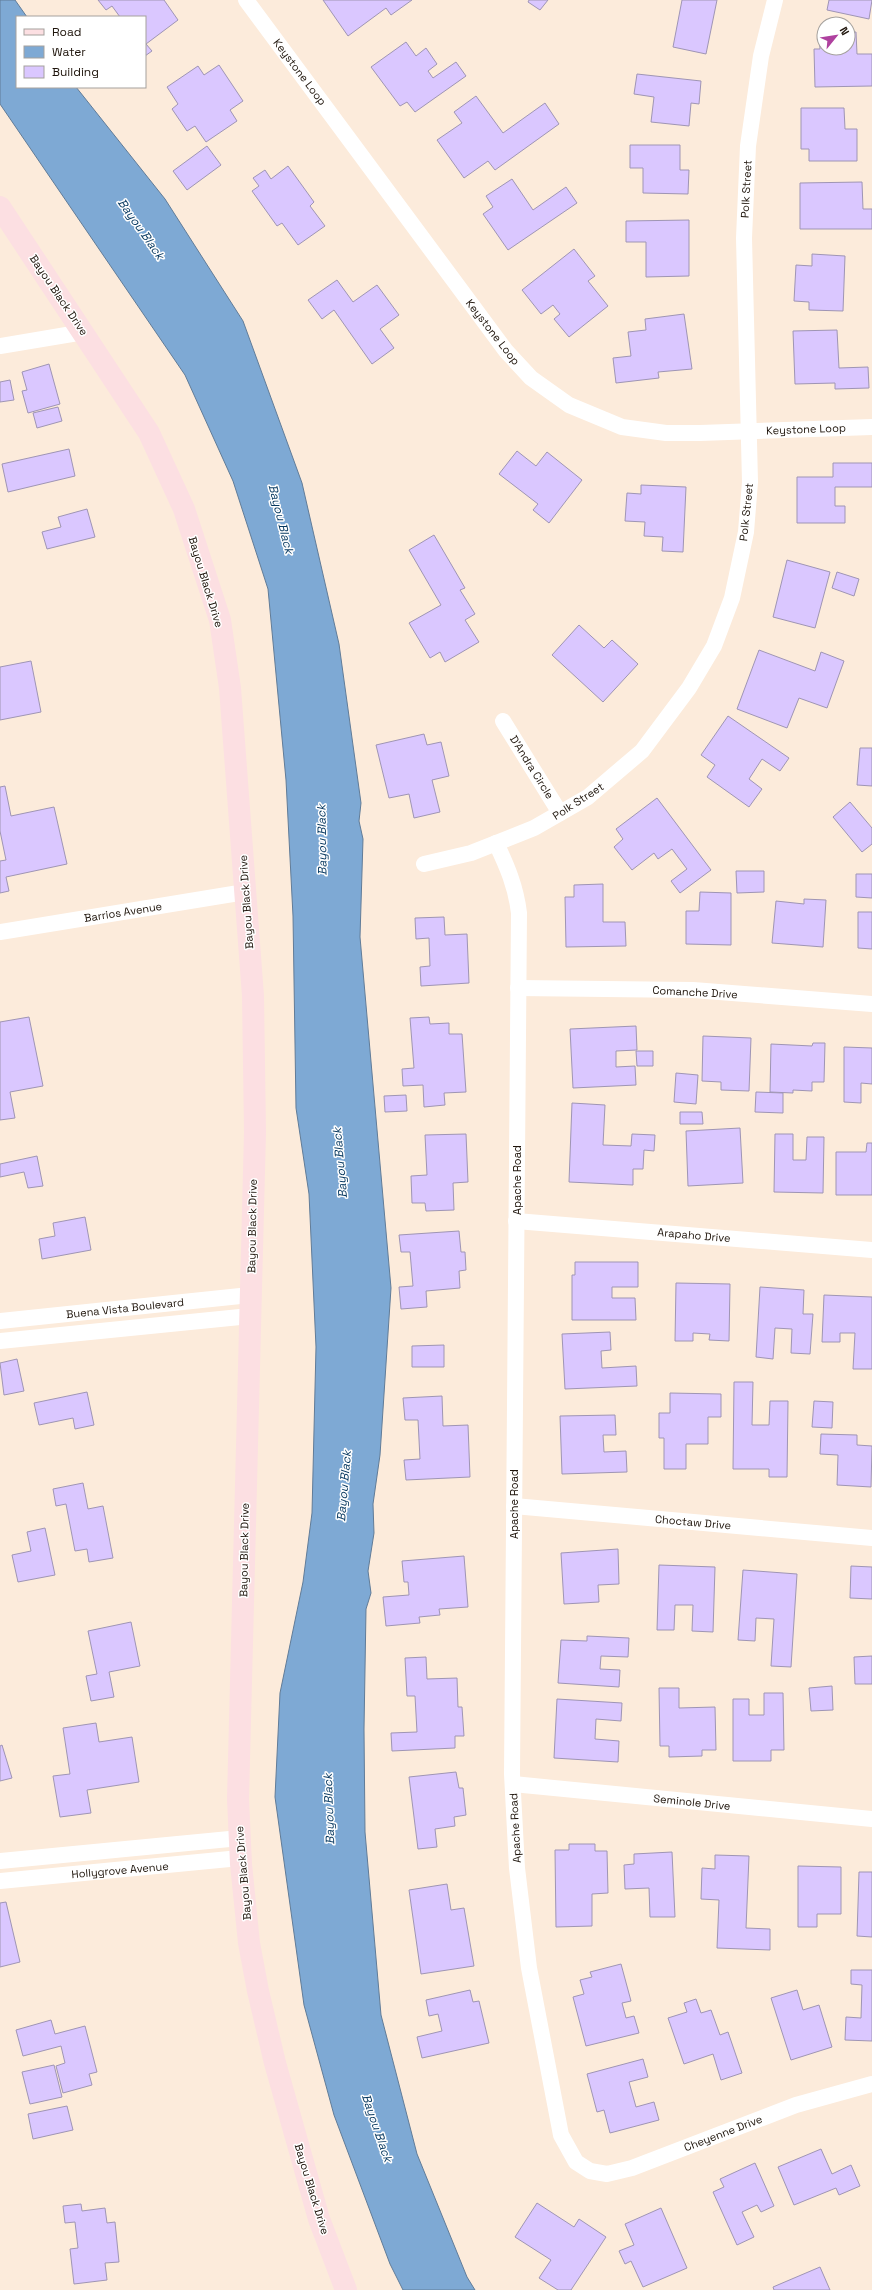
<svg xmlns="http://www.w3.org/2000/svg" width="872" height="2290" viewBox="0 0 872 2290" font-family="'Space Grotesk',sans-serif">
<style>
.water{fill:#7ea9d4;stroke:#617c98}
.building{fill:#dac7ff;stroke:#9f95b4}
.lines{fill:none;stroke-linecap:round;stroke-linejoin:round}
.street{stroke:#fff;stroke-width:16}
.secondary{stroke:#fcdfe2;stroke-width:22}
.labels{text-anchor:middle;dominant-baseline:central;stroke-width:3;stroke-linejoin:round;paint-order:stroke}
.street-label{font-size:11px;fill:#1e140b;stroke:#fff}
.water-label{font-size:12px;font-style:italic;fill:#04365e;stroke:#fff}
</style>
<rect width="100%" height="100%" fill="#fcebdb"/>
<path class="water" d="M0 0H15L27 17H17V87H76L165 199 243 321 302 483 339 644 361 803 359 821 363 839 360 937 391 1288 380 1455 373 1504 374 1533 368 1571 371 1593 366 1609 364 1729 365 1832 381 2015 417 2154 467 2277 475 2290H403L390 2264 334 2115 304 2005 275 1797 280 1693 303 1582 312 1513 316 1347 309 1194 296 1108 293 916 286 780 268 589 233 481 185 375 0 104Z"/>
<g class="building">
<path d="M98 0H164L178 20 146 44 152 51 145 56V17H120L112 6 106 10Z"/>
<path d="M323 0H412L391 15 386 8 348 36Z"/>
<path d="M529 0H548L540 10 528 2Z"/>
<path d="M682 0H717L706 54 673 47Z"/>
<path d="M829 0H872L869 19 827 10Z"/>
<path d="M848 32H856L857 54H872V86L815 87 814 49H820L819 33H824V48H848Z"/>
<path d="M406 42 416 56 426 48 437 64 428 71 433 78 456 62 466 76 415 112 407 102 400 106 371 67Z"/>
<path d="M219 65 243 101 230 110 237 121 206 142 195 126 187 131 172 109 178 104 167 87 198 66 204 75Z"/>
<path d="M637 74 701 81 699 104 691 103 689 126 651 122 654 97 634 94Z"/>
<path d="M476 96 503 133 545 103 559 124 495 170 488 161 464 178 437 140 462 123 454 112Z"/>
<path d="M801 108H844L845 129H857V161H809V149H801Z"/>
<path d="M630 145H680V170H689L688 194 643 193V168H630Z"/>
<path d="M207 146 221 165 187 190 173 171Z"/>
<path d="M288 166 314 202 310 206 325 226 298 245 282 223 277 226 252 191 259 186 253 178 265 170 271 179Z"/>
<path d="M512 179 533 210 566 187 577 203 508 250 483 214 493 207 486 196Z"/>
<path d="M862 182 863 209H872V229H800V183Z"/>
<path d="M689 220V276L646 277V242H626V221Z"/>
<path d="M574 249 595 276 588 281 608 306 569 337 554 319 560 314 553 305 541 314 522 290Z"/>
<path d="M812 254 845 256 843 311 809 310V302L794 301 796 265 812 266Z"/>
<path d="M337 280 353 302 377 285 399 315 380 329 394 348 372 364 334 310 322 319 308 300Z"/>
<path d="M684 314 692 369 658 372 659 378 616 383 613 358 631 356 628 332 646 330 645 319Z"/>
<path d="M837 330 839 368 868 367 869 388 835 389V383L795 384 793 331Z"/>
<path d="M49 364 60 404 28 413 22 391 27 390 22 372Z"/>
<path d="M10 380 14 400 0 402V382Z"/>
<path d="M58 407 62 421 37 428 33 413Z"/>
<path d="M69 449 75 476 8 492 2 464Z"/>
<path d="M517 451 536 466 547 452 582 480 549 523 533 510 538 504 499 474Z"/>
<path d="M833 463H872V487H835V506H845V523H797V477H833Z"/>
<path d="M641 485 686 487 683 552 662 551 663 537 644 536 645 522 625 521 627 493 641 494Z"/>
<path d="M87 509 95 537 47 549 42 532 61 527 58 517Z"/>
<path d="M434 535 465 588 460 590 475 614 465 620 479 642 445 662 440 652 430 658 409 623 441 605 409 550Z"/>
<path d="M787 560 830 572 815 628 773 617Z"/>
<path d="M837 572 859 579 854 596 832 588Z"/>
<path d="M579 625 604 648 612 640 638 664 603 702 552 655Z"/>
<path d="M759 650 815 671 821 652 844 661 827 708 799 698 787 728 737 709Z"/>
<path d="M31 661 41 712 0 720V667Z"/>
<path d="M728 716 789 758 780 771 762 759 749 779 762 789 749 807 707 777 715 765 701 755Z"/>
<path d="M424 734 427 745 441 742 449 776 432 780 440 812 414 818 409 794 389 798 376 745Z"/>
<path d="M860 748H872V786L857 785Z"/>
<path d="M5 786 11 816 54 807 67 864 6 877 9 891 0 893V861L6 860 0 831V787Z"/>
<path d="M657 798 711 870 680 893 671 881 687 869 672 849 658 859 654 853 632 870 614 847 623 839 616 829Z"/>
<path d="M850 802 872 828V844L862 852 833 817Z"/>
<path d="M736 871H764V892L737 893Z"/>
<path d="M856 874H872V898L856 897Z"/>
<path d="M603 884V922H625L626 946 566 947 565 897H574V885Z"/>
<path d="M700 892 731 893V945L686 944V911H699Z"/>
<path d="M804 899 826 900 823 947 772 943 776 901 804 904Z"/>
<path d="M858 912H872V949L858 948Z"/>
<path d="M444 917 445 935 467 934 469 983 421 986 420 967 430 966 429 938 416 939 415 918Z"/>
<path d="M29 1017 43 1086 10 1092 15 1118 0 1120V1022Z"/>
<path d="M429 1017 430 1024 449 1023V1034H462L466 1092 444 1093 445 1105 424 1107 423 1085 403 1086 402 1069 414 1068 410 1018Z"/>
<path d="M636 1026 637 1050 616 1051V1067L635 1066 636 1085 573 1088 570 1029Z"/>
<path d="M703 1036 751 1038 749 1091 721 1090V1082L702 1081Z"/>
<path d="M813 1043H825L824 1082H812V1091L793 1090V1093L770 1092 771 1044 812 1046Z"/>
<path d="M844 1047 872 1048V1084L861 1083V1103L844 1102Z"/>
<path d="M636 1051H653V1066H637Z"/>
<path d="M676 1073 698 1075 696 1104 674 1102Z"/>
<path d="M756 1092 783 1093V1113L755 1112Z"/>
<path d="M406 1095 407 1111 385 1112 384 1096Z"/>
<path d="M572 1103 605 1105 603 1145 631 1146 632 1134 655 1135 654 1151 644 1150 643 1169H633V1185L569 1182Z"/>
<path d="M680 1112H702L703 1124H680Z"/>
<path d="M740 1128 743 1183 688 1186 686 1131Z"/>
<path d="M466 1134 468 1182 453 1183 454 1210 426 1211 425 1203H412L411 1176 427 1175 425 1135Z"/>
<path d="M775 1134H793V1160H806L807 1137H824L823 1193 774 1192Z"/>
<path d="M867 1143H872V1195H836V1152H866Z"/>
<path d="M37 1156 43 1186 28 1188 24 1172 0 1177V1164Z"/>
<path d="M85 1217 91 1250 42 1259 39 1239 55 1236 53 1223Z"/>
<path d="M459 1231 461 1252H465L466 1270 459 1271 460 1288 426 1291 427 1307 401 1309 399 1287 413 1286 410 1252H401L399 1235Z"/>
<path d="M575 1262H638V1287H612V1298H635L636 1320H572V1275H575Z"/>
<path d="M676 1283 730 1284 729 1341 709 1340 710 1334 693 1333V1341H675Z"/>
<path d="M760 1287 804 1290 803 1314H813L810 1354 791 1353 792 1329 775 1328 773 1359 756 1357Z"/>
<path d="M824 1295 872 1297V1369H853L855 1333H840V1342H822Z"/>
<path d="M610 1332 611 1350 601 1351 602 1368 636 1366 637 1386 565 1389 562 1334Z"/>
<path d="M444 1345V1367H412V1346Z"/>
<path d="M17 1359 24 1391 4 1395 0 1363Z"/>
<path d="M734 1382H753L752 1425H769L770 1401H788L787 1477H769V1469H733Z"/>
<path d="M87 1392 94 1425 75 1429 73 1418 39 1425 34 1403Z"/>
<path d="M670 1393 721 1394V1417H708V1444H686V1469H664V1438H659V1413H670Z"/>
<path d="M442 1396 443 1426 468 1425 470 1477 406 1480 404 1460 420 1459 418 1420H405L403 1398Z"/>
<path d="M814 1401 833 1402 832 1428 812 1427Z"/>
<path d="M615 1415 616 1435H603L604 1452 626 1451 627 1472 562 1474 560 1416Z"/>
<path d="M821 1434 857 1435V1445L872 1446 871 1487 837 1485 838 1455 820 1454Z"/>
<path d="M83 1483 88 1509 103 1506 113 1558 89 1562 87 1549 75 1551 66 1504 56 1506 53 1489Z"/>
<path d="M45 1528 55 1575 18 1582 12 1555 31 1551 27 1532Z"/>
<path d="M618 1549 619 1584 598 1585 599 1602 564 1604 561 1553Z"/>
<path d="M464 1556 468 1607 439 1609 440 1615 419 1617 420 1623 386 1626 383 1597 409 1595 408 1582H404L402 1561Z"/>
<path d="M659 1565 715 1567 713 1632 692 1631 693 1605H675L674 1630H657Z"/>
<path d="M851 1566 872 1567V1599L850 1598Z"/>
<path d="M743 1570 797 1574 791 1667 771 1666 774 1619 756 1618 755 1641 738 1640Z"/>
<path d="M131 1622 140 1666 109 1672 114 1697 91 1701 86 1676 97 1674 88 1631Z"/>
<path d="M587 1636 629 1638 628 1657 601 1656 600 1669 620 1670 619 1687 558 1683 561 1640 587 1641Z"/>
<path d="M872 1656V1684H855L854 1657Z"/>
<path d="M426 1657 427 1679 457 1678 458 1707H462L464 1736H455V1748L392 1751 391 1733 417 1732 415 1696H407L405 1658Z"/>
<path d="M832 1686 833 1710 811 1711 809 1688Z"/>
<path d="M659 1688H679V1708L715 1707 716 1750H702V1756L669 1757V1746H660Z"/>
<path d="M764 1693H783L784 1750H771V1761H733V1699H749V1715H764Z"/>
<path d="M557 1699 622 1703 621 1721 596 1719 595 1739 619 1741 618 1762 554 1758Z"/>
<path d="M96 1723 99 1742 132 1737 139 1782 87 1790 91 1813 60 1817 53 1776 70 1774 63 1728Z"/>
<path d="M2 1745 12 1778 0 1781V1746Z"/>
<path d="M456 1772 459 1788H463L466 1815 454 1817 455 1826 435 1829 437 1847 418 1849 409 1777Z"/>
<path d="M569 1844H595V1851H607L608 1893 592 1894V1926L556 1927 555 1850H569Z"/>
<path d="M672 1852 675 1917H650L649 1888 625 1889 624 1865 634 1864V1854Z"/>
<path d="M715 1855 749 1856 746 1928 770 1929V1950L717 1948 719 1900 701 1899 702 1868 715 1869Z"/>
<path d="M798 1866 841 1867V1914H817V1927H798Z"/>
<path d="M859 1872H872V1937L857 1936Z"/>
<path d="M447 1884 451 1910 464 1908 474 1966 421 1974 409 1890Z"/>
<path d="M6 1902 20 1962 0 1967V1903Z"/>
<path d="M621 1964 631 2001 622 2003 626 2018 634 2016 639 2033 586 2046 573 1997 584 1994 580 1980 592 1977 590 1972Z"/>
<path d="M851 1970H872V2041L845 2040 846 2017 861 2018 862 1985 851 1984Z"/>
<path d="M470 1990 473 2002 479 2001 489 2043 422 2058 417 2037 442 2031 438 2014 429 2016 426 2000Z"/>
<path d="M797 1990 803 2010 819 2005 832 2047 791 2060 771 1998Z"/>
<path d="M696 1999 701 2013 711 2010 720 2035 728 2032 742 2073 721 2080 713 2054 684 2064 668 2018 687 2012 684 2003Z"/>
<path d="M51 2020 55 2034 85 2026 97 2072 89 2074 92 2085 63 2093 56 2066 65 2063 61 2046 23 2056 16 2030Z"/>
<path d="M643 2059 648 2077 629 2082 636 2107 654 2102 659 2120 610 2133 604 2110 597 2112 587 2074Z"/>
<path d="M54 2065 62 2097 30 2104 22 2072Z"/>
<path d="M67 2106 73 2130 33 2139 28 2114Z"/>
<path d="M821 2149 832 2174 851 2165 860 2186 839 2195 836 2188 794 2205 778 2167Z"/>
<path d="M755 2163 774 2206 761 2212 757 2205 742 2212 754 2237 737 2245 713 2192 724 2187 720 2179Z"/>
<path d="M537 2203 574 2227 579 2219 606 2237 571 2290H558L539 2278 551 2260 515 2237Z"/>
<path d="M81 2204 82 2211 105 2208 107 2223 115 2222 119 2262 105 2263 107 2280 74 2284 70 2249 78 2248 75 2222 65 2223 63 2206Z"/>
<path d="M661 2208 687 2268 643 2287 631 2261 625 2264 619 2251 634 2245 625 2224Z"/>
<path d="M820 2267 830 2290H774L773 2287Z"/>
</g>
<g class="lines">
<g class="street">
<path d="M246 0 506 351 531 378 569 405 622 427 666 433H700L872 427"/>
<path d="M0 346 84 332"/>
<path d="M503 721 560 813"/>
<path d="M496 843C507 866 516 887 519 913L512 1774 517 1868 529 1968 561 2135 576 2162 590 2171 607 2174 632 2168 796 2105 872 2084"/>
<path d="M424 864 471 853 534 828 588 797 642 751 689 688 714 646 732 598 746 532 750 482 744 238 748 146 761 56 775 0"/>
<path d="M0 932 245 892"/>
<path d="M518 988 693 990 872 1004"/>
<path d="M516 1221 872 1250"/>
<path d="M0 1321 250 1295"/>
<path d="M0 1341 250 1316"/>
<path d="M514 1506 872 1538"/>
<path d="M513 1784 872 1819"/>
<path d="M0 1861 240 1838"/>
<path d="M0 1881 240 1858"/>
</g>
<path class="secondary" d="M0 207 149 433 184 509 220 620 230 688 253 996 255 1132 238 1799 241 1864 249 1943 258 1991 275 2063 319 2219 346 2290"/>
</g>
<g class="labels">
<g class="street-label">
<text transform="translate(300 72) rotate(53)">Keystone Loop</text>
<text transform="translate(746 189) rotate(-87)">Polk Street</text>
<text transform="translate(59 295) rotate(56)">Bayou Black Drive</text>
<text transform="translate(493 332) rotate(52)">Keystone Loop</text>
<text transform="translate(806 429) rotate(-2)">Keystone Loop</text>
<text transform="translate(746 512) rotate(-84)">Polk Street</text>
<text transform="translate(206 582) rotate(73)">Bayou Black Drive</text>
<text transform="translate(532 767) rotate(58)">D'Andra Circle</text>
<text transform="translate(578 801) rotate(-33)">Polk Street</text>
<text transform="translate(246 902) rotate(-94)">Bayou Black Drive</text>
<text transform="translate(123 912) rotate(-9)">Barrios Avenue</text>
<text transform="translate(695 992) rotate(3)">Comanche Drive</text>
<text transform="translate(517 1180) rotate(-90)">Apache Road</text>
<text transform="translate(252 1226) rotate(-89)">Bayou Black Drive</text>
<text transform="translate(694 1235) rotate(5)">Arapaho Drive</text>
<text transform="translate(125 1308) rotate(-6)">Buena Vista Boulevard</text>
<text transform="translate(514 1504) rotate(-90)">Apache Road</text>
<text transform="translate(693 1522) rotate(5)">Choctaw Drive</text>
<text transform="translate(244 1550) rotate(-89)">Bayou Black Drive</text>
<text transform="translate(692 1802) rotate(6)">Seminole Drive</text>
<text transform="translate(515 1828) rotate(-93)">Apache Road</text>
<text transform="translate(120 1870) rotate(-5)">Hollygrove Avenue</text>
<text transform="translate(243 1873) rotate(-95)">Bayou Black Drive</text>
<text transform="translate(723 2133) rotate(-21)">Cheyenne Drive</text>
<text transform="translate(312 2189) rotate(73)">Bayou Black Drive</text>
</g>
<g class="water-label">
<text transform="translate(141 229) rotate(55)">Bayou Black</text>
<text transform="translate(281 519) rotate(76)">Bayou Black</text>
<text transform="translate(322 840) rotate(-91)">Bayou Black</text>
<text transform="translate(340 1163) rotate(-95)">Bayou Black</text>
<text transform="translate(344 1486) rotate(-85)">Bayou Black</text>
<text transform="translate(329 1809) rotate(-92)">Bayou Black</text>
<text transform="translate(377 2128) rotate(71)">Bayou Black</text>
</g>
</g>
<rect x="16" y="16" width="130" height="72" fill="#ffffff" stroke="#a5a19d"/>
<rect x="24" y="29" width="20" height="6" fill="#fcdfe2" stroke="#a5a19d"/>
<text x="52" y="36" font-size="12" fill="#1e140b">Road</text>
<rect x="24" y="46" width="20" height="12" fill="#7ea9d4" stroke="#a5a19d"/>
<text x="52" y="56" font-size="12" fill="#1e140b">Water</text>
<rect x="24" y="66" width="20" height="12" fill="#dac7ff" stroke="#a5a19d"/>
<text x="52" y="76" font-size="12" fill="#1e140b">Building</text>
<g transform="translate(836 36) rotate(60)"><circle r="19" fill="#ffffff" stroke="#a5a19d"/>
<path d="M0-3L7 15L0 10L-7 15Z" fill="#af419f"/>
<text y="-6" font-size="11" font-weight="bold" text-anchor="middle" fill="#1e140b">N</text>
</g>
</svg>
